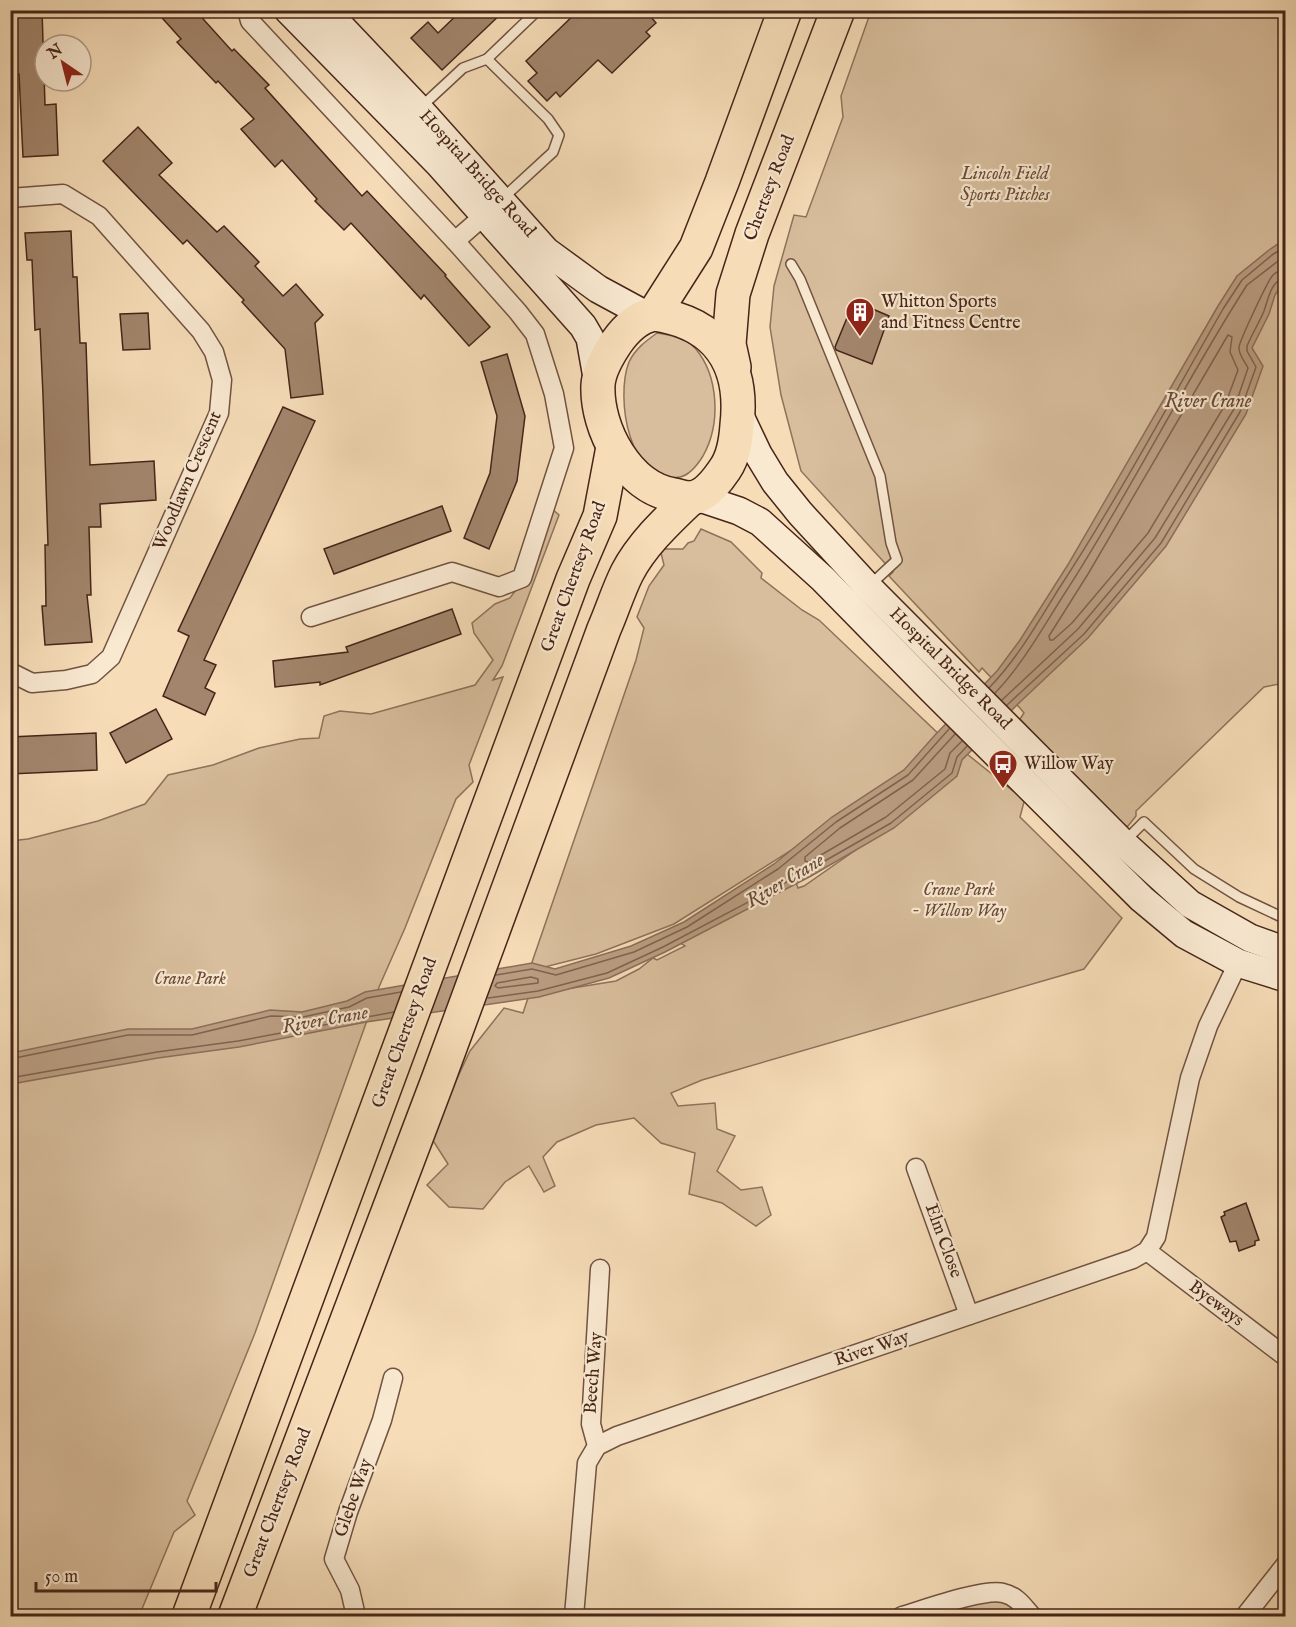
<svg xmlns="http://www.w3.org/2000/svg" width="1296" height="1627" viewBox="0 0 1296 1627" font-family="'IM FELL English',serif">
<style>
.green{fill:#d8be9d;stroke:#8f725b;stroke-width:1.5}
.water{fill:#ba9e82;stroke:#8c6e58;stroke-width:1.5}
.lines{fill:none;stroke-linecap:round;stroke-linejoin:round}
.shore{stroke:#80624e;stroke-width:1.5}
.building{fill:#a2856c;stroke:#462519;stroke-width:1.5}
.lane-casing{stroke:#725341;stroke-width:12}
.street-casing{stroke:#725341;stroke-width:21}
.secondary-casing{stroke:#462519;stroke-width:30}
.highway-casing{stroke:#462519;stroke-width:36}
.lane{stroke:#f9e9d1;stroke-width:9}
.street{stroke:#f9e9d1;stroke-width:18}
.secondary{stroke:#f9e9d1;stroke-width:27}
.highway{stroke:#f6ddb8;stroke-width:33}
.labels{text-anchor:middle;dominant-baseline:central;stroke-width:4.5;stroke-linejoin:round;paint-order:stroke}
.street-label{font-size:18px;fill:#462519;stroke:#f9e9d1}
.park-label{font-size:18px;font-style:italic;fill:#6a4b3a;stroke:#f9e9d1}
.poi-label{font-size:18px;fill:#462519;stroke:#f9e9d1;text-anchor:start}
.water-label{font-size:20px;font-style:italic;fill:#694938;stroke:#f9e9d1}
</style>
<rect width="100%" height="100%" fill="#f6ddb8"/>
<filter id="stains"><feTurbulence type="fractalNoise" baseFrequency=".00333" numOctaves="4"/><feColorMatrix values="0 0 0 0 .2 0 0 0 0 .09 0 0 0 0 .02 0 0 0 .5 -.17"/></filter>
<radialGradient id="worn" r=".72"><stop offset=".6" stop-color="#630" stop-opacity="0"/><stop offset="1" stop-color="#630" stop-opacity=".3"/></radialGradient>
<g class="green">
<path d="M871 11H1285V683L1264 687 1136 811V816L1128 826H1119L1020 719 1024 713 1020 708 982 668 979 672 889 576 893 572 801 471 781 395 770 327 774 286 794 215 806 217 843 117 841 96Z"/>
<path d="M657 333C670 335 686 338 695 348 719 376 721 424 703 456 698 464 690 475 680 477 629 487 615 397 629 362 635 349 646 341 657 333Z"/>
<path d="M551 508 559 515 502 666 493 680 503 677 469 765 473 782 456 799 405 928 379 987 255 1333 187 1501 195 1515 174 1532 139 1616H11L10 841 28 839 98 821 145 804 168 775 213 765 259 748 300 739 319 738 324 716 340 711 371 714 475 685 493 660 474 633 472 623 495 604 510 598 521 583 515 569 539 513Z"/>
<path d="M701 529 731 542 762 573 761 578 802 610 819 620 946 741 806 841 674 924 596 954 529 971 636 660 644 628 637 617 649 586 664 565 660 549H683L688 543 694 541Z"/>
<path d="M967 754 1013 791 1025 798 1020 817 1122 918 1084 969 702 1080 671 1093 678 1106 715 1103 717 1129 735 1136 717 1171 741 1190 762 1187 771 1215 756 1226 722 1203 689 1194 695 1153 661 1143 634 1118 596 1125 557 1142 543 1157 555 1186 544 1192 529 1166 505 1182 483 1209 449 1207 427 1185 448 1164 430 1136 470 1051 504 1008 523 1013 529 995 616 981 639 969 653 958 657 960 685 946 679 942 791 869 798 888 804 886 913 810Z"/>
<path d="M985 1592 1032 1616H902Z"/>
</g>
<path class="water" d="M1285 239V280L1275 295 1269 314 1252 348 1263 366 1246 414 1166 546 1088 638 1020 702 962 760 957 776 894 828 811 876 665 952 609 978 539 997 366 1022 239 1047 158 1058 11 1084V1053L128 1029H192L270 1010 302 1012 347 1001 365 992 532 963 555 969 631 946 684 922 774 864 832 817 904 770 935 735 997 671 1020 640 1069 563 1218 306 1237 276 1269 250Z"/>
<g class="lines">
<g class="shore">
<path d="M1228 335 1232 337 1230 352 1238 370 1225 405 1148 533 1072 623 1053 640H1050L1049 636 1088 574Z"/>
<path d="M989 688C1017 659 1037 624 1058 590 1117 500 1169 403 1223 309L1242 280 1272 255 1286 246"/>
<path d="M995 693C1022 665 1042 629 1063 596 1129 495 1182 386 1247 285L1286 255"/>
<path d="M1002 700 1078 629 1155 538 1234 409 1248 368C1245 362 1238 354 1239 347 1240 340 1268 280 1273 275 1277 271 1280 270 1286 270"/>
<path d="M1007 705 1084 634 1161 543 1240 412 1256 367 1247 351V346C1252 334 1259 323 1264 311 1268 300 1271 279 1286 278"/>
<path d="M955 734 913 780 840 828 805 857V861L809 862 886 817 945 769 950 753 962 741"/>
<path d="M496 975 532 969 556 975 634 952 687 927 778 869 836 822 908 775 949 729"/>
<path d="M531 977 538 979V983L498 988 495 986 497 983Z"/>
<path d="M488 998 538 991 607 973 663 947 809 870 891 823 952 773 957 757 967 746"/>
<path d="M10 1059 128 1035H192L271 1016 303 1017 349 1007 367 998 401 992"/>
<path d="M10 1078 157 1052 238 1041 394 1012"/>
</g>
</g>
<g class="building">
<path d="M12 10H42L45 105 56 104 58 155 23 157 19 74H16Z"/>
<path d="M155 10H195L232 51 234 49 269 85 265 88 362 196 367 191 446 275 445 276 490 327 469 346 424 295 421 299 351 223 344 230 315 201 317 199 282 160 275 167 241 129 254 119 218 81 216 83 177 42 181 39Z"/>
<path d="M462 10H505L442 70 411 38 428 22 438 33Z"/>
<path d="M579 10H645L656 23 646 32 650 36 612 73 598 60 560 97 556 92 547 101 528 81 537 73 526 61Z"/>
<path d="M138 127 172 163 159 175 217 232 224 226 259 262 255 266 283 296 296 284 323 315 315 323 323 394 291 398 285 349 242 302 244 300 187 240 183 244 103 161Z"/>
<path d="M71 231 73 277H77L80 343H86L90 465 154 461 156 500 100 504 101 527H89L91 595H87L92 642 45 645 42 606H46L45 545H48L43 395 40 329 35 330 32 260H27L25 233Z"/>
<path d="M854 301 889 316 872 364 836 350 835 347Z"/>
<path d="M148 313 150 349 123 350 120 314Z"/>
<path d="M507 354 525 416 517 481 489 549 464 538 490 473 497 416 481 362Z"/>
<path d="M283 407 315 421 204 660 216 665 205 688 215 693 205 715 163 696 189 636 178 631Z"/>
<path d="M442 506 451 531 334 574 324 549Z"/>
<path d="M452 609 461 634 320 685V682L275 687 273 661 348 652 346 647Z"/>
<path d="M156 709 172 739 126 763 110 733Z"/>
<path d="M96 733 97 770 10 774V737Z"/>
<path d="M1246 1203 1259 1240 1255 1241V1245L1239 1251 1236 1241 1230 1242 1221 1217 1225 1215 1224 1212Z"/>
</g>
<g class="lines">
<g class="lane-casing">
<g id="lane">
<path d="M487 59 538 10"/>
<path d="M421 107 463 68 487 59 548 119 559 135 553 152 503 198"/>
<path d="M791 264 800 279 880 476 891 543 897 560 869 586"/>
<path d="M1125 841 1144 822 1194 869 1239 897 1286 919"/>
</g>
</g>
<g class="street-casing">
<g id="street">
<path d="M247 10 250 21 455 241 518 312 535 334 554 394 564 448 522 578 499 587 452 572 311 617"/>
<path d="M10 198 63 194 99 216 201 331 214 352 222 380 219 413 111 657 92 674 66 680 32 683 10 672"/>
<path d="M455 241 486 214"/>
<path d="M916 1168 969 1315"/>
<path d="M1147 1251 1286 1357"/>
<path d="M597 1446 617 1436 1133 1259 1147 1251 1156 1237 1190 1078 1208 1026 1238 963"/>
<path d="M356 1616 350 1590 334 1559 348 1512 382 1420 393 1378"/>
<path d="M574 1616 587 1463 597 1446 591 1424 600 1269"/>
<path d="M902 1616C923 1610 984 1588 1003 1593 1017 1596 1023 1606 1032 1616"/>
<path d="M1245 1616 1286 1564"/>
</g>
</g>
<g class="secondary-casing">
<g id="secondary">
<path d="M288 10 439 164 583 326 590 338 598 383"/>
<path d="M325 10 419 109 546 251 598 289 646 315"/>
<path d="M739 414 758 454 775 482 800 513 868 587 1123 843 1190 904 1250 938 1286 951"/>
<path d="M697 497 739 511 760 522 823 579 930 688 1142 899 1184 934 1238 963 1286 978"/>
</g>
</g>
<g class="highway-casing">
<g id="highway">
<path d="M654 314C717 323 744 363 737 425 736 440 734 456 725 469 719 478 708 493 696 497 690 500 680 496 674 495 628 488 596 429 598 385 599 370 608 355 616 343 625 330 638 317 654 314Z"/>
<path d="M654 314 696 248 722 182 785 10"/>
<path d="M734 367 729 344 733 294 752 234 838 10"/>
<path d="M189 1616 573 579 600 516 613 447"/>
<path d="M235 1616 438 1080 604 629C612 611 618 591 627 573 642 544 668 520 691 498"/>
</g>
</g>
<use href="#lane" class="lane"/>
<use href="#street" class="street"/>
<use href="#secondary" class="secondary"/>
<use href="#highway" class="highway"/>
</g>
<defs>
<g id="building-pin" transform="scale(1.5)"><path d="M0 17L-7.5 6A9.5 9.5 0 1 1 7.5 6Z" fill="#8f2418" stroke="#f9e9d1"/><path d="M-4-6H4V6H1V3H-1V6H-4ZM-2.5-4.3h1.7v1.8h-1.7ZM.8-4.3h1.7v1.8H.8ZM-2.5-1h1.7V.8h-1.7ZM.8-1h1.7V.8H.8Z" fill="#fff"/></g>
<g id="bus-pin" transform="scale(1.5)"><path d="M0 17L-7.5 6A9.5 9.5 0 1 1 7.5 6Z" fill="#8f2418" stroke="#f9e9d1"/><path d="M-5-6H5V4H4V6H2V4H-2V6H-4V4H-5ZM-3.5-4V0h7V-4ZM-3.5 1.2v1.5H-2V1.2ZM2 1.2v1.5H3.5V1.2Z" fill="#fff"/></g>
</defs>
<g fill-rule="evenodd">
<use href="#building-pin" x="860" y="312"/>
<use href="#bus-pin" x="1003" y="764"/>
</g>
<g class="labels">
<g class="street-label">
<text transform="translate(477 174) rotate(48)">Hospital Bridge Road</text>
<text transform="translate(770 188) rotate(-69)">Chertsey Road</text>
<text transform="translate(188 481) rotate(-67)">Woodlawn Crescent</text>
<text transform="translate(574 577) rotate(-70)">Great Chertsey Road</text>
<text transform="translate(950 669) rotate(45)">Hospital Bridge Road</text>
<text transform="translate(405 1033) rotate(-70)">Great Chertsey Road</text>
<text transform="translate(943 1241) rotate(70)">Elm Close</text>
<text transform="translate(1216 1304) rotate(37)">Byeways</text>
<text transform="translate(872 1349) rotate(-19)">River Way</text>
<text transform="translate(594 1373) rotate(-86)">Beech Way</text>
<text transform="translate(354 1498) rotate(-71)">Glebe Way</text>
<text transform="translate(278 1503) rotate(-69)">Great Chertsey Road</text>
</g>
<g class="park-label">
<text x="1005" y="174">Lincoln Field<tspan x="1005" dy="21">Sports Pitches</tspan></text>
<text x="959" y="890">Crane Park<tspan x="959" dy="21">- Willow Way</tspan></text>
<text x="190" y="979">Crane Park</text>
</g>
<g class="poi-label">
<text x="881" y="302">Whitton Sports<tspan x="881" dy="21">and Fitness Centre</tspan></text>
<text x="1024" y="764">Willow Way</text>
</g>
<g class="water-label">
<text x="1208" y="401">River Crane</text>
<text transform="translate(785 881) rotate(-31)">River Crane</text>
<text transform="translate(325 1020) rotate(-10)">River Crane</text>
</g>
</g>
<rect width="1296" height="1627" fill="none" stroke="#f6ddb8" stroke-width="36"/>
<rect x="12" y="12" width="1272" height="1603" fill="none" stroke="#462519" stroke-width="3"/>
<rect x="18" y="18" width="1260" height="1591" fill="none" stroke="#462519" stroke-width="1.5"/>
<g transform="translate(63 63) rotate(325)"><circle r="28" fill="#f9e9d1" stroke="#b19b87" stroke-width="1.5"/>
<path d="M0-4.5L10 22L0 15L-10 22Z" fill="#8f2418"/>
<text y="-9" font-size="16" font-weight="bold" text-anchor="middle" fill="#462519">N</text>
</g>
<path d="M36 1582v9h180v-9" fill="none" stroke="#462519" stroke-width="3"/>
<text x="45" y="1582" font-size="18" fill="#462519" stroke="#f9e9d1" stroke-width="4.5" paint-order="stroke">50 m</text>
<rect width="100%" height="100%" filter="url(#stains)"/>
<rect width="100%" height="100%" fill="url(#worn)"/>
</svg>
